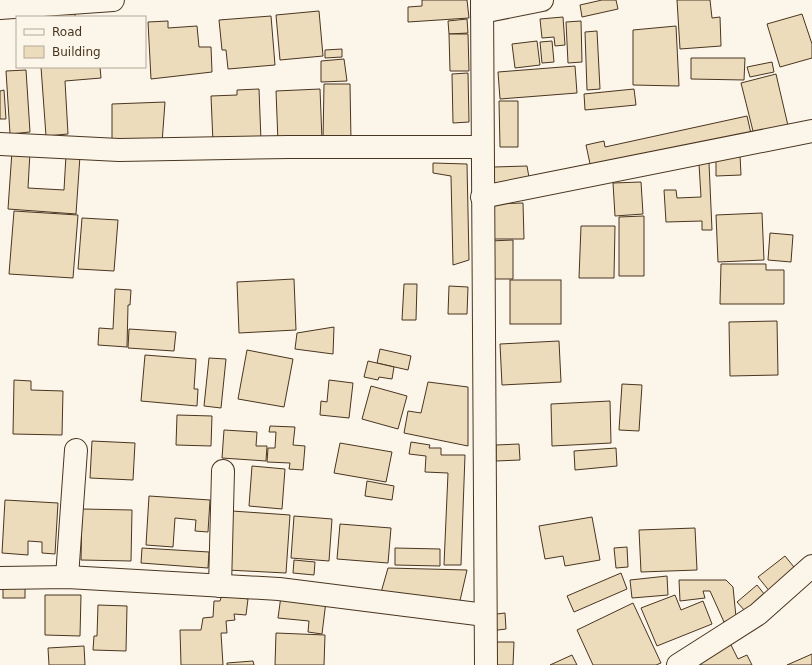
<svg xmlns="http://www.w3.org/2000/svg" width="812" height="665" viewBox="0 0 812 665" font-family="'DejaVu Sans',sans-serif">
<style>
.building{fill:#ecdcbc;stroke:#4a3520}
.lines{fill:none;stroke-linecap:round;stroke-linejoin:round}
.minor-casing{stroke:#4a3520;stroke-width:24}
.minor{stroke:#fbf6e9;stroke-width:22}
</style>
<rect width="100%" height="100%" fill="#fbf6e9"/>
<g class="building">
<path d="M422 0H467L469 18 408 22V7L422 6Z"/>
<path d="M602 0H616L618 9 582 17 580 5Z"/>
<path d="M677 0H710L712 18 720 17 721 46 680 49Z"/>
<path d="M75 11V17H47V14Z"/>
<path d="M319 11 323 56 280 60 276 15Z"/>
<path d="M802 14 812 44V58L780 67 767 24Z"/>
<path d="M271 16 275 65 228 69 226 50H222L219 20Z"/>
<path d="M563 17 565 45 555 46 554 37 542 38 540 19Z"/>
<path d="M467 19 468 33 449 34 448 21Z"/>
<path d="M168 21V28L197 26 199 47H211L212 72 151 79 148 22Z"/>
<path d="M581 21 582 62 568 63 566 22Z"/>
<path d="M676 26 679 86 633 85V30Z"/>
<path d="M597 31 600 89 587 90 585 32Z"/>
<path d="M449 34H468L469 71H450Z"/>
<path d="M537 41 540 65 515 68 512 44Z"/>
<path d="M552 41 554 62 542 63 540 42Z"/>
<path d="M342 49V57L325 58V50Z"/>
<path d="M691 58H745L744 80 691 79Z"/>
<path d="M344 59 347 81 321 82V61Z"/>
<path d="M772 62 774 72 750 77 747 67Z"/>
<path d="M575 66 577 93 500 99 498 72Z"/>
<path d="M41 67H100L101 78 65 81 68 134 46 136Z"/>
<path d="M26 70 30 132 10 134 6 71Z"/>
<path d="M468 73 469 122 453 123 452 74Z"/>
<path d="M776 74 789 130 755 139 741 83Z"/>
<path d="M324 84H350L351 141H323Z"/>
<path d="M259 89 261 141 213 143 211 96 237 95V90Z"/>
<path d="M320 89 322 140 278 142 276 91Z"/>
<path d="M634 89 636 105 585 110 584 94Z"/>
<path d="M4 90 6 119H0V91Z"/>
<path d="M499 101H518V147H500Z"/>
<path d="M165 102 162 143 112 144V104Z"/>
<path d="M747 116 752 138 592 173 586 145 604 141 605 147Z"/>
<path d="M12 151 30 152 28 188 64 190 66 155 80 156 76 214 8 209Z"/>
<path d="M740 155 741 175 716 176V156Z"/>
<path d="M433 163 467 164 469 260 453 265 451 176 433 173Z"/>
<path d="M709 163 712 230H702V221L666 222 664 190H676L677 198 701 197 699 164Z"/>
<path d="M527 166 530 183 493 190 494 167Z"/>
<path d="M641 182 643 214 615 216 613 183Z"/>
<path d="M523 203 524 239H491L490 204Z"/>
<path d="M14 211 78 215 73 278 9 274Z"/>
<path d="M762 213 764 260 718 262 716 215Z"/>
<path d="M644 216V276H619V217Z"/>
<path d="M82 218 118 220 114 271 78 269Z"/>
<path d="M581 226H615L614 278H579Z"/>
<path d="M770 233 793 235 791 262 768 260Z"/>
<path d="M513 240V279H491L490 241Z"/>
<path d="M721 264H766V270H784V304H720Z"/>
<path d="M294 279 296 330 239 333 237 282Z"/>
<rect x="510" y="280" width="51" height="44"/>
<path d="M404 284H417L416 320H402Z"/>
<path d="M449 286 468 287 467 314H448Z"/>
<path d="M115 289 131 290 130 305H128L127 347 98 345 99 328 113 329Z"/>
<path d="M777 321 778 375 730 376 729 322Z"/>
<path d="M334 327 333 354 295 349 297 333Z"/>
<path d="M129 329 176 332 174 351 128 348Z"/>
<path d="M559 341 561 382 502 385 500 344Z"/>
<path d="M380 349 411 356 408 370 377 363Z"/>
<path d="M247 350 293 359 284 407 238 399Z"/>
<path d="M145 355 196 359 194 389H198L197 406 141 401Z"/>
<path d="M209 358 226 359 221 408 204 406Z"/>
<path d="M368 361 394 367 392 379 379 377 378 380 364 377Z"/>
<path d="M14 380 31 381V390L63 391 62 435 13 434Z"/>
<path d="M329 380 353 383 349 418 320 415 321 401 327 402Z"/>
<path d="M428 382 468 387V446L404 433 408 411 421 413Z"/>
<path d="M622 384 642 385 639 431 619 430Z"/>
<path d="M371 386 407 396 398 429 362 419Z"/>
<path d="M610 401 611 443 552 446 551 404Z"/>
<path d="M177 415 212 416 211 446 176 445Z"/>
<path d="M270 426 295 427 293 445 305 446 303 470 289 469 290 463 267 462 268 448H275L276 432H269Z"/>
<path d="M224 430 257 432 256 446H267L266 461 222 458Z"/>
<path d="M92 441 135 443 133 480 90 478Z"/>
<path d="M411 442 430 445 429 448H441V455H465L461 565H444L448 473 425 472 426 456 409 454Z"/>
<path d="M340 443 392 452 386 482 334 473Z"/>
<path d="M519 444 520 460 496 461V445Z"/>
<path d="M616 448 617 466 575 470 574 451Z"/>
<path d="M252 466 285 469 282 509 249 506Z"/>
<path d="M367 481 394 486 392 500 365 496Z"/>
<path d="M149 496 210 500 208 532 195 531 196 520 175 518 173 547 146 545Z"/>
<path d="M5 500 58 503 55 554 42 553V542L28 541V555L2 553Z"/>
<path d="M82 509 132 510 131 561 81 560Z"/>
<path d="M232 511 290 515 286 573 227 570Z"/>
<path d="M294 516 332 519 329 561 291 558Z"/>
<path d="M592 517 600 560 565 566 563 556 545 559 539 526Z"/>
<path d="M340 524 391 528 388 563 337 559Z"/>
<path d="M695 528 697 570 641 572 639 530Z"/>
<path d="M627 547 628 567 616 568 614 548Z"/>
<path d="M142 548 209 552 208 568 141 563Z"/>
<path d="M395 548 440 549V566L395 565Z"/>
<path d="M785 556 798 572 771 593 758 577Z"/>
<path d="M294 560 315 562 314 575 293 573Z"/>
<path d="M388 568 467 570 459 605 380 596Z"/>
<path d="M621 573 627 589 574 612 567 596Z"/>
<path d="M667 576 668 595 632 598 630 580Z"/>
<path d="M679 580H726L733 587 736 617 724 622 710 591H703L705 598 680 601Z"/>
<rect x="3" y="583" width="22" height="15"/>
<path d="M757 585 765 595 745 611 737 602Z"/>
<path d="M45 595H81L80 636 45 635Z"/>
<path d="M222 595 248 599 246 615 234 614 235 620 226 621 227 633H221L223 665H181L180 630H201L203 618 213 617 214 601H220Z"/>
<path d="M675 595 681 610 703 601 712 624 657 646 641 608Z"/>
<path d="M281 596 326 601 322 634 308 632 309 621 278 618Z"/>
<path d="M633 603 661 663 656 665H593L577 630Z"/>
<path d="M98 605 127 606 126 651 93 650 94 636H97Z"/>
<path d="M505 613 506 629 490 631 489 615Z"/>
<path d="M276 633 325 635 324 665H275Z"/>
<path d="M729 641 738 659 747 655 752 665H701L697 657Z"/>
<path d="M493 642H514L513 665H493Z"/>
<path d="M84 646 85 665H49L48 648Z"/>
<path d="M812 654V665H787Z"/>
<path d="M572 655 577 665H550Z"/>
<path d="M253 661 254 665H227V663Z"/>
</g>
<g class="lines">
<g class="minor-casing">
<g id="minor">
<path d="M482 0 486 665"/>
<path d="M0 8 113 0"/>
<path d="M482 12 542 0"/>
<path d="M0 144 119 150 289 147H482"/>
<path d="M482 197 812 131"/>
<path d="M67 577 76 450"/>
<path d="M0 578 67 577 279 589 485 615"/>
<path d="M220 586 223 471"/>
<path d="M678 665 758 614 812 566"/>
</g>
</g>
<use href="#minor" class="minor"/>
</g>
<rect x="16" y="16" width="130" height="52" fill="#fbf6e9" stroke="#b4a999"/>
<rect x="24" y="29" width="20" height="6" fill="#fbf6e9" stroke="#b4a999"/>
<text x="52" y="36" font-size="12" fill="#4a3520">Road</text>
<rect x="24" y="46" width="20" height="12" fill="#ecdcbc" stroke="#b4a999"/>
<text x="52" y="56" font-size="12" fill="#4a3520">Building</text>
</svg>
